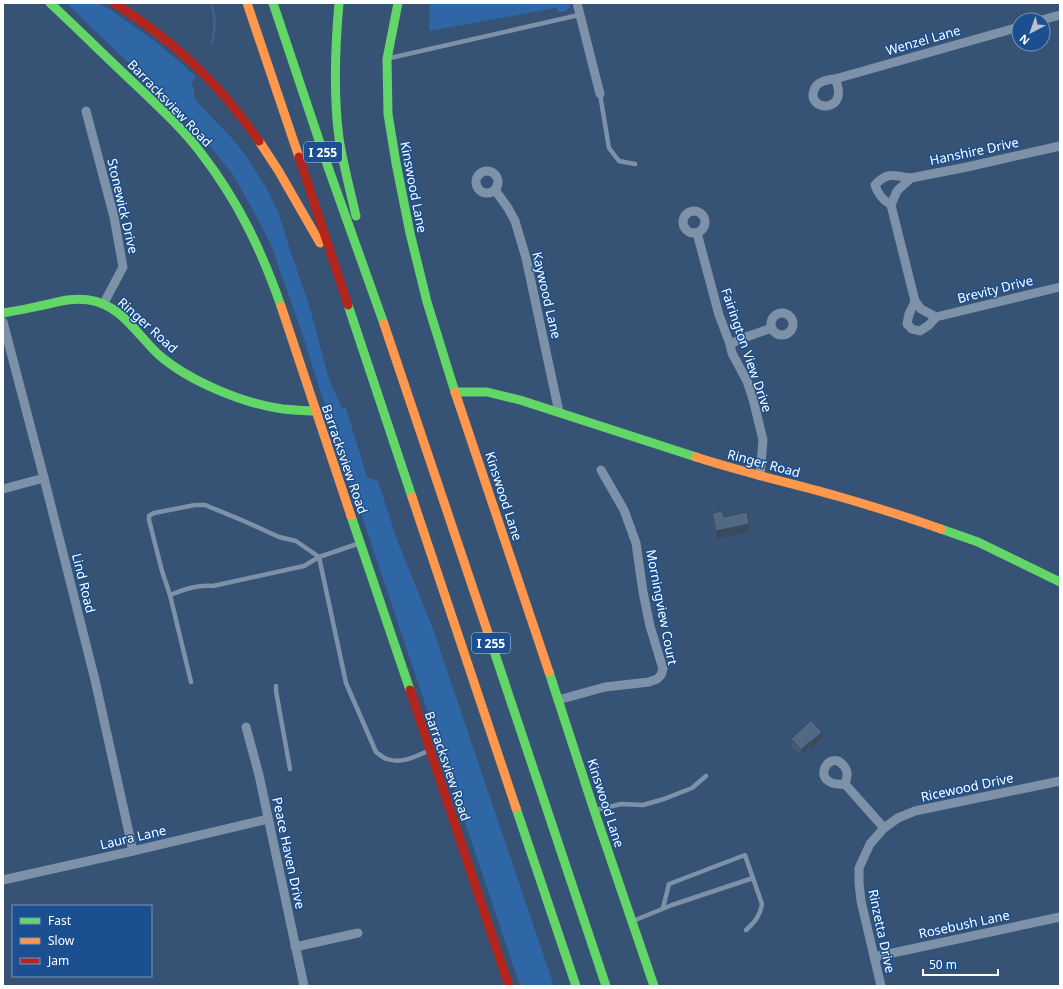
<svg xmlns="http://www.w3.org/2000/svg" width="1063" height="989" viewBox="0 0 1063 989" font-family="'Noto Sans',sans-serif">
<style>
.green{fill:#2f66a5}
.lines{fill:none;stroke-linecap:round;stroke-linejoin:round}
.stream{stroke:#3b618d;stroke-width:3}
.lane{stroke:#7d92a8;stroke-width:4.5}
.street{stroke:#7d92a8;stroke-width:9}
.fast{stroke:#63d668;stroke-width:9}
.slow{stroke:#ff974d;stroke-width:9}
.jam{stroke:#b3261e;stroke-width:9}
.wall{fill:#475a72}
.shaded-wall{fill:#394a5c}
.building{fill:#526984;stroke:#394a5c}
.labels{text-anchor:middle;dominant-baseline:central;stroke-width:3;stroke-linejoin:round;paint-order:stroke}
.shield{fill:#1b4f8f;stroke:#bbcadd;stroke-width:1}
.shield-label{font-size:12px;font-weight:bold;fill:#fff}
.street-label{font-size:13px;fill:#fff;stroke:#1b4f8f}
</style>
<rect width="100%" height="100%" fill="#365274"/>
<g class="green">
<path d="M66 3H99L114 12 161 46 183 65 196 77 191 83 194 89V96L198 103 230 136 244 153 266 187 279 214 290 250 310 308 329 379 342 408H346L367 477 378 481 397 540 433 629 554 986H520L329 418 302 333 271 245 254 212 234 176 207 142 173 105Z"/>
<path d="M430 3H570V8L563 12H558L556 8 429 31Z"/>
</g>
<g class="lines">
<path class="stream" d="M211 3C216 18 215 29 212 44"/>
<g class="lane">
<path d="M390 58 579 15"/>
<path d="M600 94 609 148 619 161 635 164"/>
<path d="M170 595C186 589 195 585 213 586L304 566 319 557 360 543"/>
<path d="M191 682 170 595 162 571 149 520V516L154 513 195 505H205L244 521 279 537 296 541 319 557 346 683 376 752C379 754 383 758 387 759 401 764 415 757 428 751"/>
<path d="M276 686V691L290 769"/>
<path d="M596 810 621 804 643 805 664 799 692 788 706 776"/>
<path d="M663 908 669 884 745 855 762 904C760 916 755 922 746 930"/>
<path d="M633 921 672 905 753 878"/>
</g>
<g class="street">
<path d="M577 3 600 94"/>
<path d="M1042 20 1060 15"/>
<path d="M835 79C851 114 806 112 814 90 817 81 827 80 835 79L1019 27"/>
<path d="M86 111 114 217 123 267 104 303"/>
<path d="M1060 146 967 167 911 178 897 191 891 205 915 301 921 309 936 317 1060 287"/>
<circle cx="487" cy="182" r="11"/>
<path d="M495 190 508 208 515 221 526 258 559 412"/>
<path d="M891 205C883 200 878 195 875 185 888 171 894 176 911 178"/>
<circle cx="694" cy="222" r="11"/>
<path d="M697 233 719 315 730 344 732 353 747 381 753 399 763 440 760 476"/>
<path d="M915 302 909 314 907 324 912 329 920 331 929 325 936 317"/>
<circle cx="782" cy="324" r="11"/>
<path d="M3 322 44 478 95 680 133 851"/>
<path d="M730 344 746 337 772 328"/>
<path d="M3 489 44 478"/>
<path d="M558 700 605 687 649 682 657 679 661 675 663 669 650 626 643 592 636 543 624 510 601 470"/>
<path d="M246 727 259 775 304 986"/>
<path d="M845 784C807 787 829 746 844 766 849 773 847 777 845 784L884 828"/>
<path d="M3 880 133 851 268 819"/>
<path d="M295 947 358 933"/>
<path d="M874 957 1060 917"/>
<path d="M881 986 861 901 859 883V868L870 844 884 828 898 818 915 811 1060 781"/>
</g>
<g class="fast">
<path d="M50 3C79 30 107 58 136 85 159 107 182 128 201 153 238 201 261 249 281 306"/>
<path d="M273 3 328 167 384 324"/>
<path d="M339 3C335 48 333 93 339 138 343 164 350 190 356 216"/>
<path d="M398 3 387 59 388 114 396 163 410 233 427 302 455 392"/>
<path d="M348 305 412 497"/>
<path d="M3 313C15 311 27 309 39 306 55 303 72 297 89 300 122 305 137 335 159 355 189 381 244 404 283 409 294 410 305 411 316 411"/>
<path d="M455 392H487L520 400 696 457"/>
<path d="M351 516 410 690"/>
<path d="M941 529 978 542 1060 582"/>
<path d="M487 630 606 986"/>
<path d="M549 672 594 810 654 986"/>
<path d="M516 808 576 986"/>
</g>
<g class="slow">
<path d="M247 3 299 157"/>
<path d="M259 141 278 170 320 243"/>
<path d="M281 306 351 516"/>
<path d="M384 324 487 630"/>
<path d="M455 392 549 672"/>
<path d="M696 457C742 472 790 483 837 496 872 506 907 517 941 529"/>
<path d="M412 497 516 808"/>
</g>
<g class="jam">
<path d="M114 3C174 41 219 83 259 141"/>
<path d="M299 157 348 305"/>
<path d="M410 690 509 986"/>
</g>
</g>
<g class="wall">
<path d="M712 513 724 517 749 532 716 539 712 521Z"/>
<path d="M822 738 810 749 809 748 801 755 791 745V739Z"/>
</g>
<g class="shaded-wall">
<path d="M749 524V532L716 539V531Z"/>
<path d="M822 732V738L810 749V743Z"/>
<path d="M809 742V748L801 755V750Z"/>
</g>
<g class="building">
<path d="M722 511 724 517 747 512 749 524 716 531 712 513Z"/>
<path d="M811 720 822 732 810 743 809 742 801 750 791 739Z"/>
</g>
<g class="labels">
<g class="shield">
<rect x="304" y="142" width="38" height="20" rx="3"/>
<rect x="472" y="633" width="38" height="20" rx="3"/>
</g>
<g class="shield-label">
<text x="323" y="152">I 255</text>
<text x="491" y="643">I 255</text>
</g>
<g class="street-label">
<text transform="translate(923 40) rotate(-16)">Wenzel Lane</text>
<text transform="translate(170 103) rotate(46)">Barracksview Road</text>
<text transform="translate(974 151) rotate(-12)">Hanshire Drive</text>
<text transform="translate(414 187) rotate(79)">Kinswood Lane</text>
<text transform="translate(123 206) rotate(77)">Stonewick Drive</text>
<text transform="translate(995 289) rotate(-14)">Brevity Drive</text>
<text transform="translate(547 295) rotate(77)">Kaywood Lane</text>
<text transform="translate(148 325) rotate(42)">Ringer Road</text>
<text transform="translate(747 350) rotate(71)">Fairington View Drive</text>
<text transform="translate(345 459) rotate(71)">Barracksview Road</text>
<text transform="translate(764 463) rotate(15)">Ringer Road</text>
<text transform="translate(504 496) rotate(72)">Kinswood Lane</text>
<text transform="translate(84 583) rotate(76)">Lind Road</text>
<text transform="translate(662 607) rotate(79)">Morningview Court</text>
<text transform="translate(448 766) rotate(71)">Barracksview Road</text>
<text transform="translate(967 787) rotate(-12)">Ricewood Drive</text>
<text transform="translate(606 803) rotate(72)">Kinswood Lane</text>
<text transform="translate(133 837) rotate(-13)">Laura Lane</text>
<text transform="translate(289 853) rotate(78)">Peace Haven Drive</text>
<text transform="translate(964 924) rotate(-12)">Rosebush Lane</text>
<text transform="translate(882 931) rotate(78)">Rinzetta Drive</text>
</g>
</g>
<rect width="1063" height="989" fill="none" stroke="#ffffff" stroke-width="8"/>
<rect x="12" y="905" width="140" height="72" fill="#1b4f8f" stroke="#7695bc"/>
<rect x="20" y="918" width="20" height="6" fill="#63d668" stroke="#7695bc"/>
<text x="48" y="925" font-size="12" fill="#ffffff">Fast</text>
<rect x="20" y="938" width="20" height="6" fill="#ff974d" stroke="#7695bc"/>
<text x="48" y="945" font-size="12" fill="#ffffff">Slow</text>
<rect x="20" y="958" width="20" height="6" fill="#b3261e" stroke="#7695bc"/>
<text x="48" y="965" font-size="12" fill="#ffffff">Jam</text>
<g transform="translate(1031 32) rotate(221)"><circle r="19" fill="#1b4f8f" stroke="#7695bc"/>
<path d="M0-3L7 15L0 10L-7 15Z" fill="#b9c2ce"/>
<text y="-6" font-size="11" font-weight="bold" text-anchor="middle" fill="#ffffff">N</text>
</g>
<path d="M923 969v6h75v-6" fill="none" stroke="#ffffff" stroke-width="2"/>
<text x="929" y="969" font-size="12" fill="#ffffff" stroke="#1b4f8f" stroke-width="3" paint-order="stroke">50 m</text>
</svg>
